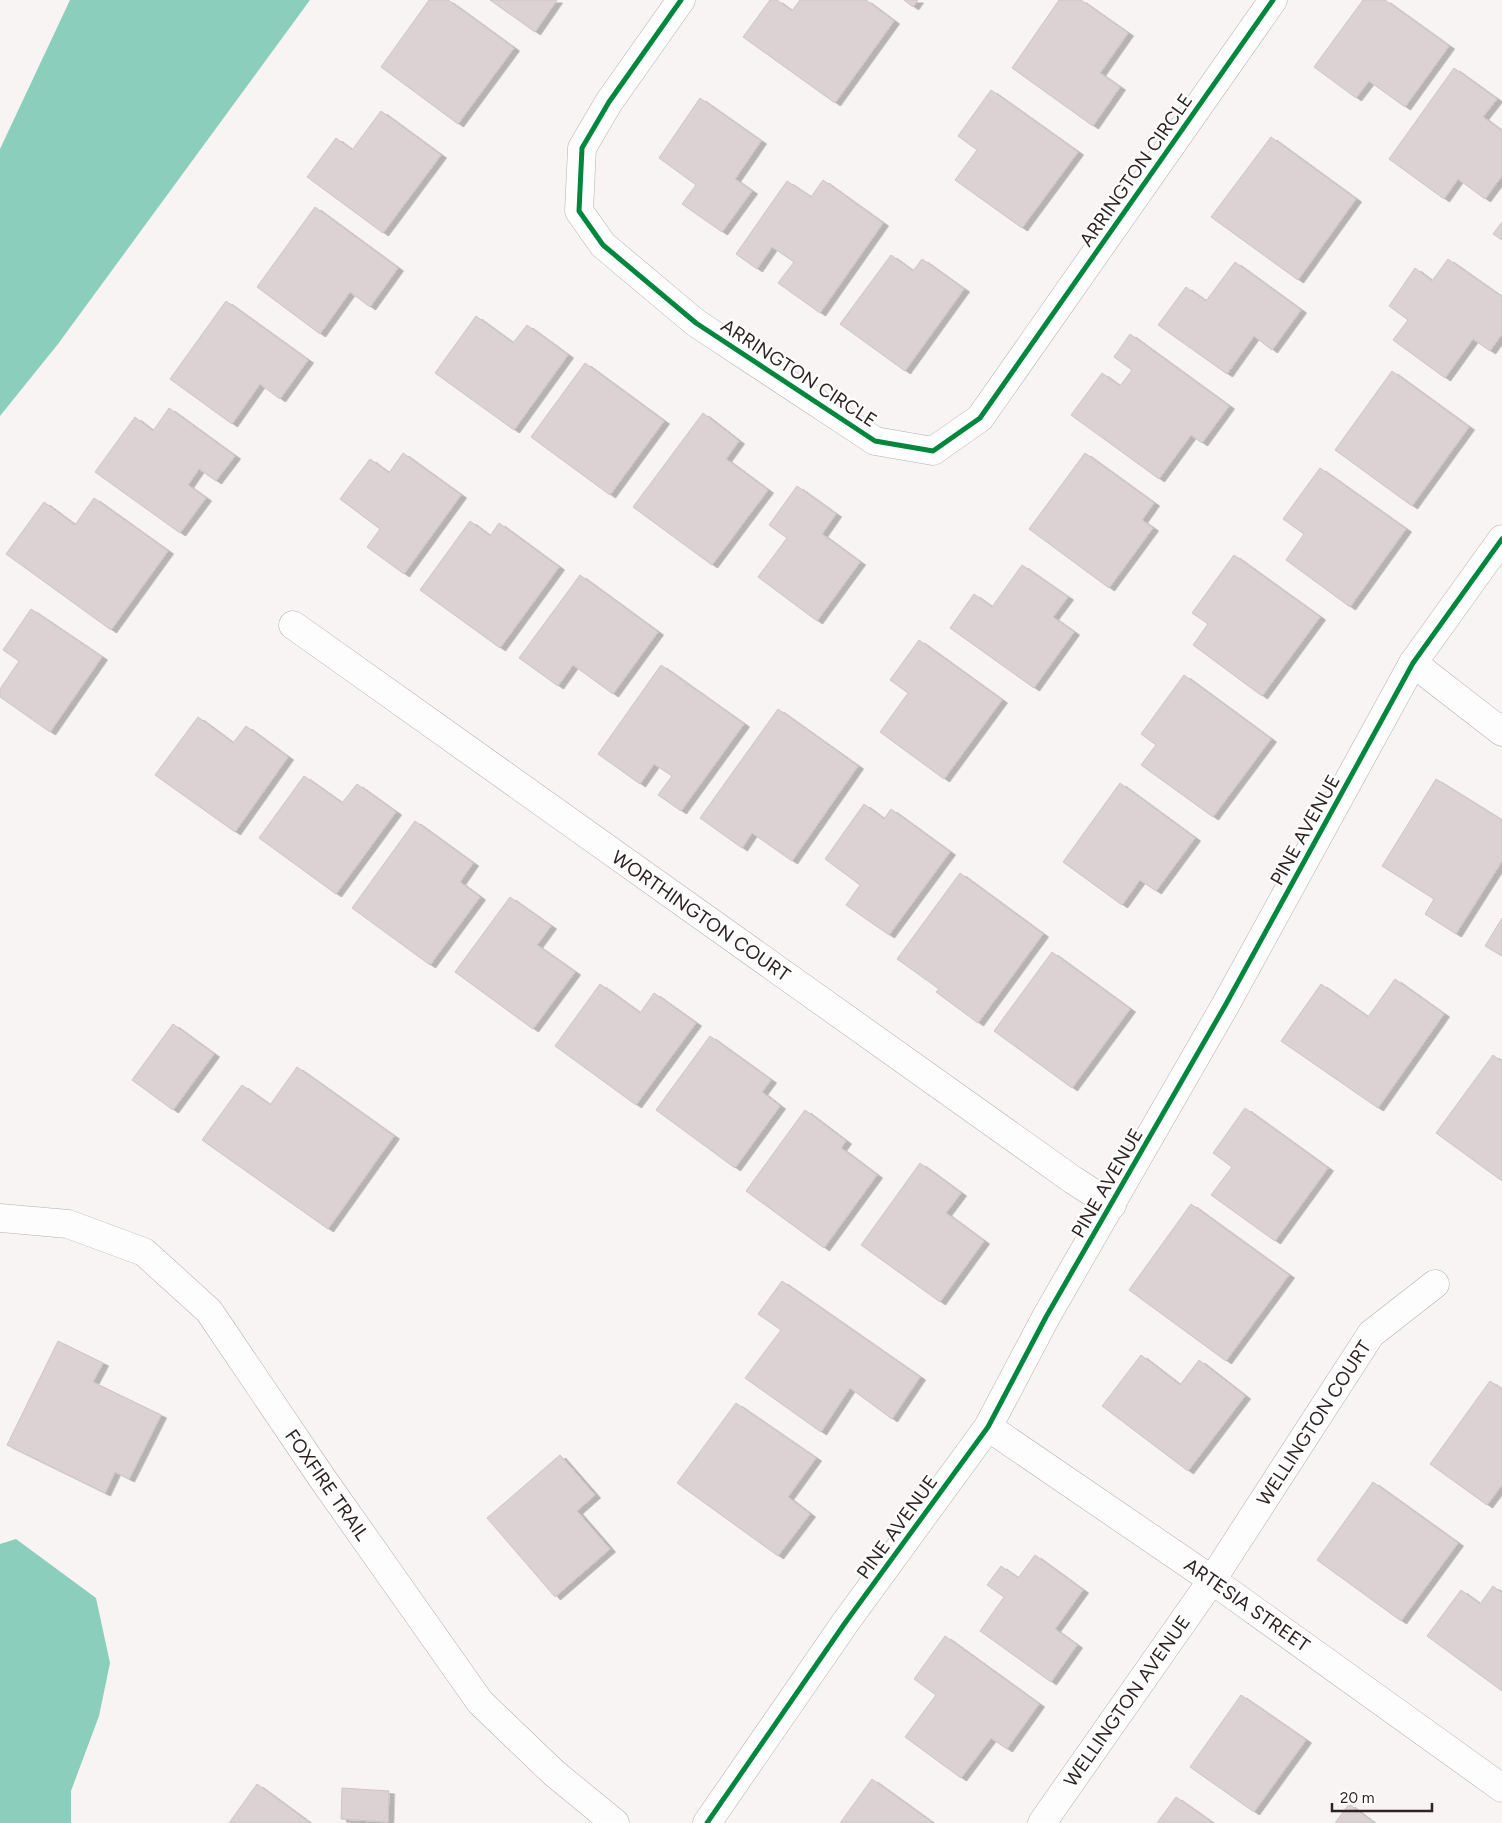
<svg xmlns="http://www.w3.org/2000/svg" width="1502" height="1823" viewBox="0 0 1502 1823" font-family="Figtree,sans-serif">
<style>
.water{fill:#8acebb}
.building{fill:#dcd2d4;stroke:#cec5c5;filter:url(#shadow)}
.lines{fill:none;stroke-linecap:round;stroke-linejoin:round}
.minor-casing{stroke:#b5adae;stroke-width:29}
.minor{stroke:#fefdfd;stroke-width:28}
.cycleway-casing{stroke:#fff;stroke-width:8}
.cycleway{stroke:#00873e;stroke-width:5}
.labels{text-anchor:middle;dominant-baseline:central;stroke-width:4.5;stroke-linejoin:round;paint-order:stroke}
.street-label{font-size:19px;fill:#2f2223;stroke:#fff}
</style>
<defs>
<filter id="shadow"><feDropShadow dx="5.5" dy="3" stdDeviation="0" flood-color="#0004"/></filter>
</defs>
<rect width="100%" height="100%" fill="#f9f4f4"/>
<g class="water">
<path d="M70 0H310L58 344 0 416V149Z"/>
<path d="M16 1539 96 1598 110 1663 99 1716 71 1791V1823H0V1544Z"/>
</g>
<g class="building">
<path d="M429 0H448L514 48 458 124 381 67Z"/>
<path d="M490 0H557L535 32Z"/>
<path d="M770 0H777L792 11 800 0H866L894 21 835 103 743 37Z"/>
<path d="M904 0H918L913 7Z"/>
<path d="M1059 0H1081L1128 33 1100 73 1120 87 1093 126 1012 68Z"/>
<path d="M1363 0H1385L1449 46 1405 107 1369 81 1356 98 1314 67Z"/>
<path d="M1454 68 1497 99 1483 117 1502 131V176L1485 199 1458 179 1444 199 1389 159Z"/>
<path d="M991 90 1078 152 1022 228 955 180 977 150 958 136Z"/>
<path d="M700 98 761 141 735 179 752 191 722 232 682 204 696 185 659 158Z"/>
<path d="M381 111 441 155 383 233 307 177 336 138 352 150Z"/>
<path d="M1271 137 1356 199 1298 280 1211 217Z"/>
<path d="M823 180 883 223 820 313 778 283 794 262 772 247 757 269 736 254 787 181 811 197Z"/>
<path d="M315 207 398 268 370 307 350 292 320 334 257 287Z"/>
<path d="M1502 222V240L1493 234Z"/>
<path d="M891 255 913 271 922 259 964 289 905 371 840 324Z"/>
<path d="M1448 259 1502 297V334L1490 351 1473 339 1445 378 1393 340 1408 320 1389 306 1415 268 1432 281Z"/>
<path d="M1235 262 1301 310 1272 350 1254 336 1227 374 1158 325 1186 287 1206 301Z"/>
<path d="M226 301 308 360 280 399 260 384 232 424 170 379Z"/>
<path d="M476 316 513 343 527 325 568 355 514 430 435 373Z"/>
<path d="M1130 334 1229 406 1202 443 1191 435 1159 479 1071 415 1102 373 1120 386 1132 370 1114 357Z"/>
<path d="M585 363 664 421 610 495 531 437Z"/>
<path d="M1392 371 1469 427 1412 506 1335 450Z"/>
<path d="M169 408 235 456 216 481 199 469 188 485 206 498 180 533 95 472 135 417 153 431Z"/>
<path d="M703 413 739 441 726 459 768 490 712 565 633 507Z"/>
<path d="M403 453 461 495 404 574 367 547 380 529 340 499 370 459 389 473Z"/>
<path d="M1085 453 1154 503 1142 520 1153 528 1109 588 1029 529Z"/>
<path d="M1320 468 1406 529 1350 607 1286 560 1304 534 1283 519Z"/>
<path d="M797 486 836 514 822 534 860 562 817 621 758 577 787 538 769 525Z"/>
<path d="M94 498 168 551 111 630 6 554 44 502 75 525Z"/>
<path d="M470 521 490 536 499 523 559 567 500 648 420 590Z"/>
<path d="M1234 555 1320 617 1262 696 1193 645 1208 624 1192 613Z"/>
<path d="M1022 565 1068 597 1053 617 1074 632 1034 688 950 628 974 594 992 607Z"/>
<path d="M580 575 658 632 613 694 573 665 558 686 519 658Z"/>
<path d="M31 609 102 657 50 732 0 697V689L19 661 3 650Z"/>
<path d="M919 640 1002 700 944 779 880 732 908 693 890 680Z"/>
<path d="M661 665 744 724 681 811 658 795 672 776 654 764 640 784 598 754Z"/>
<path d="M1184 675 1271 739 1213 817 1141 765 1156 745 1141 734Z"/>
<path d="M778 709 858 766 792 861 752 833 742 848 700 818Z"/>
<path d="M198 717 233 743 246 726 288 757 235 832 155 775Z"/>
<path d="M304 776 342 803 357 784 396 812 336 894 259 838Z"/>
<path d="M1436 779 1502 820V861L1456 934 1425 914 1434 899 1382 866Z"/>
<path d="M1120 783 1195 838 1156 891 1140 880 1122 905 1063 862Z"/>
<path d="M864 804 884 819 891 809 950 852 889 935 846 905 860 885 825 859Z"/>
<path d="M415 821 473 863 460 882 480 897 430 965 352 908Z"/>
<path d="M960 873 1043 934 978 1023 936 992 939 989 897 959Z"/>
<path d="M510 897 551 926 537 945 575 972 533 1029 455 972Z"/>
<path d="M1502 918V956L1485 946Z"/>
<path d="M1052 952 1130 1009 1072 1088 994 1031Z"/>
<path d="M1395 979 1444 1014 1378 1108 1281 1041 1321 984 1368 1017Z"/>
<path d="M600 984 640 1013 654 993 696 1023 636 1105 555 1046Z"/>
<path d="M173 1024 214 1054 173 1110 132 1080Z"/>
<path d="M710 1036 771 1080 762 1092 780 1106 735 1168 656 1110Z"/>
<path d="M1493 1055 1502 1062V1181L1436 1133Z"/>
<path d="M297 1067 394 1136 328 1229 202 1140 242 1085 270 1105Z"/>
<path d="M1245 1108 1328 1168 1275 1241 1211 1195 1232 1167 1213 1153Z"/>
<path d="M805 1110 846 1141 841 1148 877 1175 824 1248 746 1191Z"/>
<path d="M920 1163 961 1193 946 1213 984 1241 940 1302 861 1245Z"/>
<path d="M1191 1204 1289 1275 1226 1361 1129 1290Z"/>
<path d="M782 1281 920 1377 892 1419 850 1388 821 1432 745 1378 781 1330 758 1314Z"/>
<path d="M58 1341 103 1363 93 1382 161 1415 129 1479 115 1472 105 1493 7 1445Z"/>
<path d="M1141 1355 1180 1385 1199 1360 1245 1396 1188 1471 1102 1406Z"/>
<path d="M1490 1381 1502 1389V1485L1487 1505 1430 1464Z"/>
<path d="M736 1403 816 1458 788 1497 810 1514 778 1556 677 1483Z"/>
<path d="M560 1455 595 1495 577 1511 610 1549 555 1597 487 1518Z"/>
<path d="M1373 1482 1458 1543 1401 1621 1317 1560Z"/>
<path d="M1035 1555 1083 1590 1055 1629 1077 1645 1051 1682 980 1631 1004 1597 987 1585 1001 1566 1018 1578Z"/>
<path d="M1493 1586 1502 1593V1691L1427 1636 1461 1590 1480 1604Z"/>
<path d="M945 1636 1039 1704 1007 1749 991 1738 961 1778 905 1737 936 1695 914 1679Z"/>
<path d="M1241 1695 1306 1740 1254 1812 1190 1767Z"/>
<path d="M872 1779 933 1823H840Z"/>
<path d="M257 1784 310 1823H229Z"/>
<path d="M342 1788 389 1791 388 1822 341 1819Z"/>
<path d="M1176 1797 1213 1823H1157Z"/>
<path d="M1349 1804 1374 1823H1335Z"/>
</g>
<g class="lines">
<g class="minor-casing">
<g id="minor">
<path d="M681 0 609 102 582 148 579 211 603 245 696 323 875 441 933 451 980 418 1273 0"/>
<path d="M293 625 1073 1180 1112 1205"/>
<path d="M1413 663 1502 732"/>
<path d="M0 1218 68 1224 144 1252 209 1311 322 1478 480 1702 554 1773 615 1823"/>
<path d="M988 1427 1212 1580 1502 1788"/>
<path d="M707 1823 845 1623 988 1427 1046 1317 1226 1004 1413 663 1502 539"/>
<path d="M1042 1823 1212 1580 1371 1334 1435 1284"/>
</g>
</g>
<use href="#minor" class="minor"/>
<g class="cycleway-casing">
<g id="cycleway">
<path d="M681 0 609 102 582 148 579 211 603 245 696 323 875 441 933 451 980 418 1273 0"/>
<path d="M707 1823 845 1623 988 1427 1046 1317 1226 1004 1413 663 1502 539"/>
</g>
</g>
<use href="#cycleway" class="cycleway"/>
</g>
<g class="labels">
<g class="street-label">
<text transform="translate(1136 170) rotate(-55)">ARRINGTON CIRCLE</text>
<text transform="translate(799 373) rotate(33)">ARRINGTON CIRCLE</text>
<text transform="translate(1305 830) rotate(-61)">PINE AVENUE</text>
<text transform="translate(701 916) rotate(35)">WORTHINGTON COURT</text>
<text transform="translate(1107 1183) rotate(-60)">PINE AVENUE</text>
<text transform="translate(1314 1423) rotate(-57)">WELLINGTON COURT</text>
<text transform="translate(327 1485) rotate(55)">FOXFIRE TRAIL</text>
<text transform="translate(897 1527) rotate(-54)">PINE AVENUE</text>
<text transform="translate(1247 1605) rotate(35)">ARTESIA STREET</text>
<text transform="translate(1127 1701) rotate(-55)">WELLINGTON AVENUE</text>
</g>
</g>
<path d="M1332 1803v8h100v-8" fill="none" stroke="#2f2223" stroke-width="2.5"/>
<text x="1340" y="1803" font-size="15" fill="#2f2223" stroke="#ffffff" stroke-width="4" paint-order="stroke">20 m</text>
</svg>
